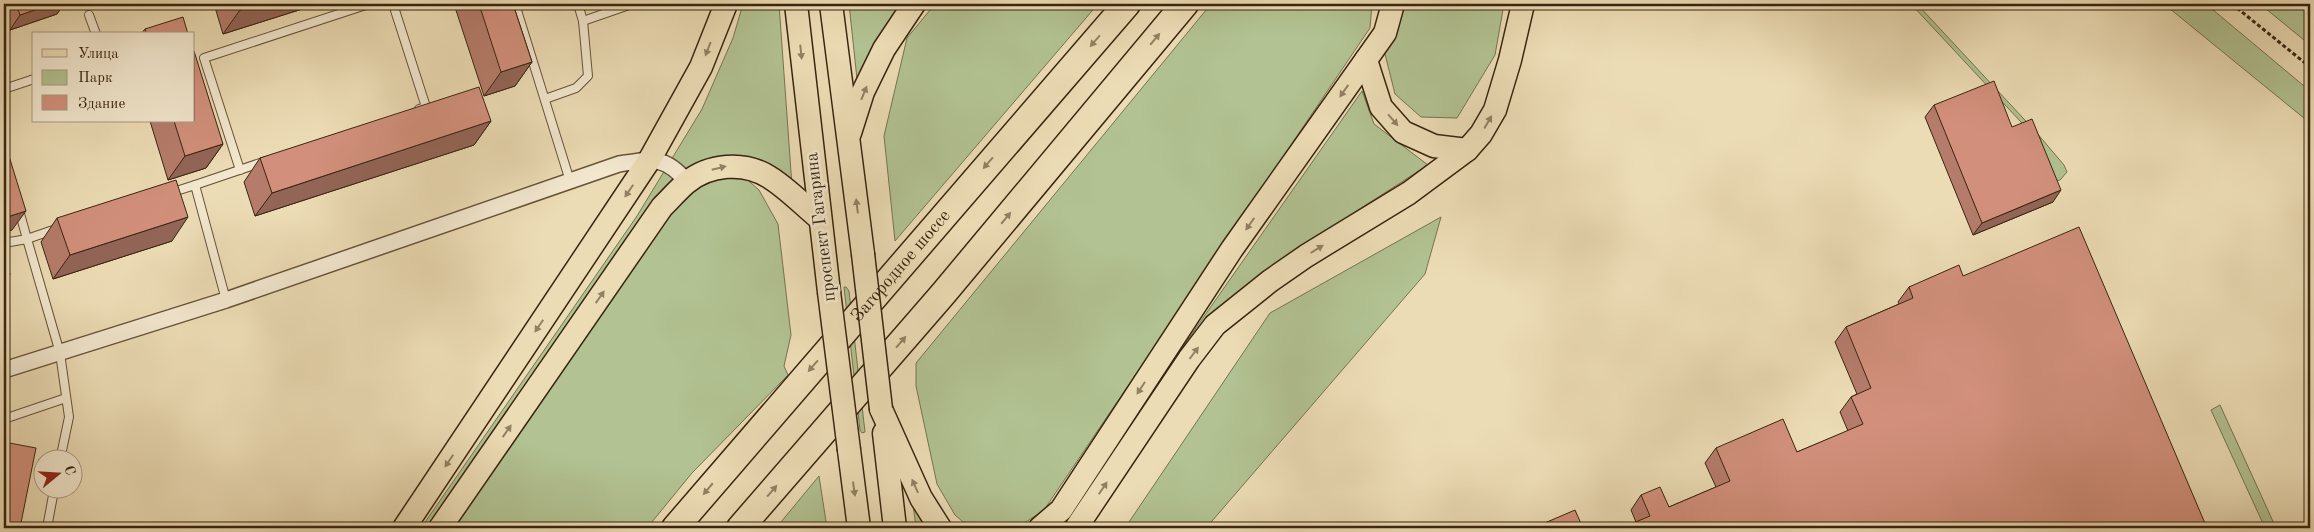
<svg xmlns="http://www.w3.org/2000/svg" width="2314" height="532" viewBox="0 0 2314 532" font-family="'Old Standard TT',serif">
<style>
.green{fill:#b2c292;stroke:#767450}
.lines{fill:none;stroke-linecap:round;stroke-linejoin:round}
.lane-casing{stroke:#665338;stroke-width:10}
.street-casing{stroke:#665338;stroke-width:18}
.primary-casing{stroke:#39250f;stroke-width:25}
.highway-casing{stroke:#39250f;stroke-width:29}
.path{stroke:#39250f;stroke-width:3;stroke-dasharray:4 2.5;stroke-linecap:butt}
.lane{stroke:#f3e8cf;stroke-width:8}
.street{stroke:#f3e8cf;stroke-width:15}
.primary{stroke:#ecdcb5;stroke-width:22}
.highway{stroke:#ecdcb5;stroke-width:26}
.primary-bridge-casing{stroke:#39250f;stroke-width:25;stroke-linecap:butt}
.primary-bridge{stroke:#ecdcb5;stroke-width:22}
.wall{fill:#b57c6b;stroke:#39250f}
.shaded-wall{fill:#936557;stroke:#39250f}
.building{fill:#d2907c;stroke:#39250f}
.oneway{fill:#928062}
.labels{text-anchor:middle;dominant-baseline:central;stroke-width:5;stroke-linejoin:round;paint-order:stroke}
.street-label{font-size:18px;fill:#39250f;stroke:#f3e8cf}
</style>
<rect width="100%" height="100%" fill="#ecdcb5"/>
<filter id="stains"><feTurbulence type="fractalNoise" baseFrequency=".004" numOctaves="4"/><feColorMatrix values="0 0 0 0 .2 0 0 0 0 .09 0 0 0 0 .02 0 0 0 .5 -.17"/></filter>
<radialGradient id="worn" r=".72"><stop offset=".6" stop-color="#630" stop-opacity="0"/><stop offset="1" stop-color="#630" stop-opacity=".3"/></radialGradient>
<g class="green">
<path d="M743 4H779L792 186C787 180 780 170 773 166 746 150 720 156 693 167L430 528H421L637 216 702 109 733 38Z"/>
<path d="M849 4H901L881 33 857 79Z"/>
<path d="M935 4H1098L895 241 884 136 907 38Z"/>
<path d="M1211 4H1372L1370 28 1044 510 1017 528H970L955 515 937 484 916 386V363Z"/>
<path d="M1404 4H1504L1495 55 1457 118 1421 117 1395 94 1384 50 1404 8Z"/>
<path d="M1911 4H1917L2036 132 2064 165 2067 172 2060 180 2052 182 2034 136Z"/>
<path d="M2164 4H2206L2310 91V123Z"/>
<path d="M2260 4H2310V45Z"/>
<path d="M1362 91 1374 124 1428 165 1355 212 1224 305 1201 329 1064 528H1056L1072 510 1177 355Z"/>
<path d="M742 175 759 190 778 224 791 335 784 366 788 375 692 473 647 528H452L639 257 681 202 710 178Z"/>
<path d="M1441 217 1425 274 1206 528H1125L1270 313Z"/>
<path d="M844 287H846L849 291 865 432 862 433 860 430Z"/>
<path d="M2220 405 2276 528H2265L2211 410Z"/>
<path d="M819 476 827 528H776Z"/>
<path d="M913 504 932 528H916Z"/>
</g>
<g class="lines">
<g class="lane-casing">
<g id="lane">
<path d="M393 4 426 107 419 109"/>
<path d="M515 4 570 181"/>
<path d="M578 4 583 21"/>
<path d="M89 15 96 34"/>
<path d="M4 89 34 79"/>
<path d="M545 99 576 88 588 76 583 21 632 4"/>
<path d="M240 170 204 58 369 4"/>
<path d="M195 185 266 161"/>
<path d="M170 193 195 185 226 300"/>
<path d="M56 229 27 239 60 353 69 417 60 460"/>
<path d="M4 243 27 239 19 210"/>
<path d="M4 419 66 398"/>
<path d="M47 528 54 490"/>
</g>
</g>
<g class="street-casing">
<path id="street" d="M4 370 226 300 619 164C651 159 665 155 687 182"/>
</g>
<g class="primary-casing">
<g id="primary">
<path d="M796 4 829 292"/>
<path d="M831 4 863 254"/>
<path d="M1366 60 1381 107 1403 132 1434 146 1467 150"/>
<path d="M850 133 863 92 884 49 914 4"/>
<path d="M881 409 921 498 940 528"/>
<path d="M884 433 895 528"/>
<path d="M849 450 859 528"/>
<path d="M404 528 650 159 701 67 726 4"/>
<path d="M440 528 662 207C670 199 678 190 686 183 709 164 744 161 769 177 787 188 803 205 820 219"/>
<path d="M1040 528 1061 510 1232 249 1385 33 1393 4"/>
<path d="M1076 528 1189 359 1215 325 1270 281 1306 256 1409 193 1467 150 1481 134 1495 110 1510 60 1523 4"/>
</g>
</g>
<g class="highway-casing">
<g id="highway">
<path id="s1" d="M675 528 1127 4"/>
<path d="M740 528 943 294 1185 4"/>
</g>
</g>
<path class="path" d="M2232 4 2310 67"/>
<use href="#lane" class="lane"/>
<use href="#street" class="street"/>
<use href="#primary" class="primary"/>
<use href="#highway" class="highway"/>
<g class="primary-bridge-casing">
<g id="primary-bridge">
<path d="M863 254 881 409"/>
<path d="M829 292 849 450"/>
</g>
</g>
<use href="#primary-bridge" class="primary-bridge"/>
</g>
<g class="wall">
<path d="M4 4H64L57 14 10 30 4 12Z"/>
<path d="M214 4H318L223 34Z"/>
<path d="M454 4H513L532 62 515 86 484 96Z"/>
<path d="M145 29 188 34H141Z"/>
<path d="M1934 105 2012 127 2053 202 1973 235 1925 117Z"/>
<path d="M150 121H194L223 144 206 168 168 180Z"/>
<path d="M491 121 474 145 255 216 244 182 260 158Z"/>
<path d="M57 218 172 241 53 279 41 242Z"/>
<path d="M1963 276 2207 528 1636 522 1631 510 1641 495 1669 507 1716 487 1705 463 1716 448 1797 452 1848 431 1840 412 1851 397 1857 394 1835 342 1846 327 1899 304 1898 302 1909 287Z"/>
</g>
<g class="shaded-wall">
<path d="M53 4H64L57 14 10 30 20 15Z"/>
<path d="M259 4H318L223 34 240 10Z"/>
<path d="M532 62 515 86 484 96 501 72Z"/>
<path d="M491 121 474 145 255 216 272 193Z"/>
<path d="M223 144 206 168 168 180 185 156Z"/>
<path d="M2061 190 2053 202 1973 235 1982 223Z"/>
<path d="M26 211 12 230 4 233V218Z"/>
<path d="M188 217 172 241 53 279 70 255Z"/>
<path d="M10 274 4 283V276Z"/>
</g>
<g class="building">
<path d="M16 4H53L20 15Z"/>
<path d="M238 4H259L240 10Z"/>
<path d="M479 4H513L532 62 501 72Z"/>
<path d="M183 17 188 34H147L145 29Z"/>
<path d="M194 51 223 144 185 156 174 121H194Z"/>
<path d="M1994 81 2012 127 2032 119 2061 190 1982 223 1934 105Z"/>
<path d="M479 87 491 121 272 193 260 158Z"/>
<path d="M4 140 26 211 4 218Z"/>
<path d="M176 180 188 217 70 255 57 218Z"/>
<path d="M2079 227 2207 528H1621L1650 516 1641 495 1660 487 1669 507 1730 481 1716 448 1783 419 1797 452 1863 424 1851 397 1871 388 1846 327 1913 298 1909 287 1959 265 1963 276Z"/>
<path d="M4 256 10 274 4 276Z"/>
<path d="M4 442 36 448 20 528H4Z"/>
<path d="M1575 510 1583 528H1533Z"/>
</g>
<defs><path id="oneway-solid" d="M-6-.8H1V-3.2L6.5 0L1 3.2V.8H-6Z" transform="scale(1.25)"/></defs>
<g class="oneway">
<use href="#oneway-solid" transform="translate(1155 39) rotate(-50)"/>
<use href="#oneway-solid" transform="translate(1095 41) rotate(131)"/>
<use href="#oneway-solid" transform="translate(708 49) rotate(111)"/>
<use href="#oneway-solid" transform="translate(801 52) rotate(84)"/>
<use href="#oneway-solid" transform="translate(1344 91) rotate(125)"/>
<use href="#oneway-solid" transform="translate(864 93) rotate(-68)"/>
<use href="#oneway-solid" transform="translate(1393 120) rotate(49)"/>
<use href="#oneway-solid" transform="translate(1488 122) rotate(-60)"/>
<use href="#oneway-solid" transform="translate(988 163) rotate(131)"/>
<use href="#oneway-solid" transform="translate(719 168) rotate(-14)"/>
<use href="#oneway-solid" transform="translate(629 191) rotate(124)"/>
<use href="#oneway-solid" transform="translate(857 206) rotate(-97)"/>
<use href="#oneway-solid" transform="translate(1006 218) rotate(-50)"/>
<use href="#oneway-solid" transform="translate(1250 224) rotate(125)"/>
<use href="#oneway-solid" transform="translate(1317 249) rotate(-32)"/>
<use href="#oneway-solid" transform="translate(600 297) rotate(-55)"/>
<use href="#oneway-solid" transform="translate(539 326) rotate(124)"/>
<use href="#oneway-solid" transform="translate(901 342) rotate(-49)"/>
<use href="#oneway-solid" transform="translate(1194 353) rotate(-53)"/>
<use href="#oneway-solid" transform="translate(813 366) rotate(131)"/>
<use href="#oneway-solid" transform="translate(1141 388) rotate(123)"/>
<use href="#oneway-solid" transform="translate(507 431) rotate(-55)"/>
<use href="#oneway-solid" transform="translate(449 461) rotate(124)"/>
<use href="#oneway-solid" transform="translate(915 486) rotate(-114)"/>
<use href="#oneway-solid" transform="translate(1103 488) rotate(-56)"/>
<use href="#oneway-solid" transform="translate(708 489) rotate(130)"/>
<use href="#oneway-solid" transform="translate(854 489) rotate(82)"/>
<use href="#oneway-solid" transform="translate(772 491) rotate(-49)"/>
</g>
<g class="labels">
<g class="street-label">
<text transform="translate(821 227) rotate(-97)">проспект Гагарина</text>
<text stroke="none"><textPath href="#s1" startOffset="346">Загородное шоссе</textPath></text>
</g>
</g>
<rect width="2314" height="532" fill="none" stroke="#ecdcb5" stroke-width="20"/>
<rect x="5" y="5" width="2304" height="522" fill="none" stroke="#39250f" stroke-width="2.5"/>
<rect x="10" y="10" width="2294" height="512" fill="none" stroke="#39250f"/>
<rect x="32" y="32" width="162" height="90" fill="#f3e8cf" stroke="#a99a82"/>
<rect x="42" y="49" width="25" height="8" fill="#ecdcb5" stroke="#a99a82"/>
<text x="78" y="58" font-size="15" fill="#39250f">Улица</text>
<rect x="42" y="70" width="25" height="15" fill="#b2c292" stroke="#a99a82"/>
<text x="78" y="82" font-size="15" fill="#39250f">Парк</text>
<rect x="42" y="95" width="25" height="15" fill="#d2907c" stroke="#a99a82"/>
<text x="78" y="108" font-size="15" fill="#39250f">Здание</text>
<g transform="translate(58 474) rotate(72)"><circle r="24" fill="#f3e8cf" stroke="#a99a82"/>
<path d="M0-4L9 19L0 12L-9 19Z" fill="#8f2418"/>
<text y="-8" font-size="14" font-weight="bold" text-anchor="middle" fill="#39250f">С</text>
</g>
<rect width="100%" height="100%" filter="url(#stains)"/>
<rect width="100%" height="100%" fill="url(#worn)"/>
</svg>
